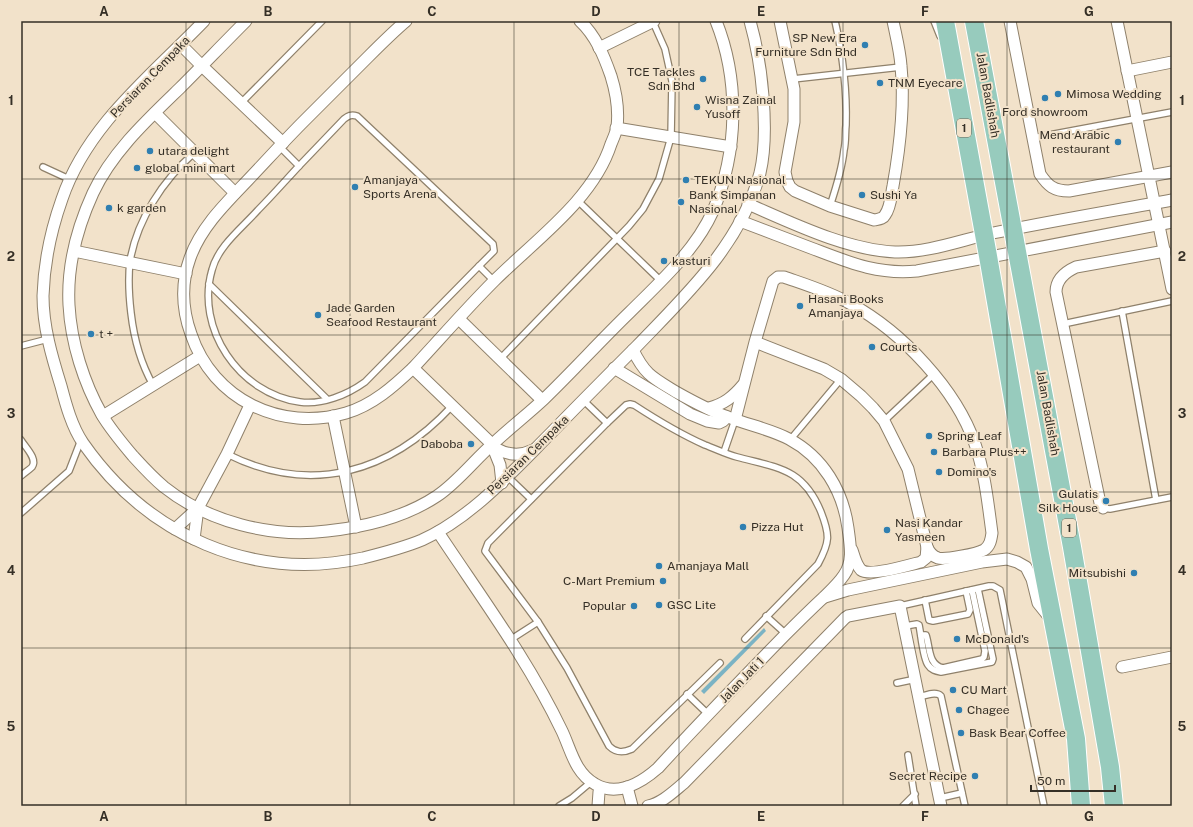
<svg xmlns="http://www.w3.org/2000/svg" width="1193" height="827" viewBox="0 0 1193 827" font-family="'Public Sans',sans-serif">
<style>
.water{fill:#7bb3c4}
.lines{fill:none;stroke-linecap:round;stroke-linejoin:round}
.lane-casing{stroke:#8f816b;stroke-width:8}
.street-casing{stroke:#8f816b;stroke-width:13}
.primary-casing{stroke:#fff;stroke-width:20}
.lane{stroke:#fff;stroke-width:5.5}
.street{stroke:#fff;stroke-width:11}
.primary{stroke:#97cbbd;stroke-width:18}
.grid{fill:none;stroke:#352f26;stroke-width:1;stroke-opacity:0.55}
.poi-dot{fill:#307fb1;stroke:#f2e2ca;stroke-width:1.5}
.labels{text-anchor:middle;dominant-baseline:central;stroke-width:4;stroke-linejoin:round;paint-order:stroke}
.shield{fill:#f2e2ca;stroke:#6e6557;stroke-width:1}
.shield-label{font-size:11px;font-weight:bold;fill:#352f26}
.poi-label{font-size:12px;fill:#352f26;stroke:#f2e2ca;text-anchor:start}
.street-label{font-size:12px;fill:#352f26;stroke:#f2e2ca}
.neatline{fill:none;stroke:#352f26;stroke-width:1.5}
.grid-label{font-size:13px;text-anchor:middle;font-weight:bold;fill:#352f26}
</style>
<rect width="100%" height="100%" fill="#f2e2ca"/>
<path class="water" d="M764 628 766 631 704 694 701 691Z"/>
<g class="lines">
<g class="lane-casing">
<g id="lane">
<path d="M934 21 940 36"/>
<path d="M793 79 901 67"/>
<path d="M241 103 322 21"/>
<path d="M1033 138 1172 112"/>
<path d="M279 146 299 166C285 181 272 196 258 210 242 228 218 246 212 270 195 328 239 394 300 402 322 405 347 395 365 382L479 266"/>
<path d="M299 166 344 119C348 116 351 114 357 116L493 244 494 251 479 266 494 281"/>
<path d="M43 167 69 179"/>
<path d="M578 201 661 281"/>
<path d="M830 206C836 188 842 169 844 150 846 142 845 133 846 125 847 89 843 56 835 21"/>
<path d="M209 284 327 399"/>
<path d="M1122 311 1156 500"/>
<path d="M1063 324 1172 301"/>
<path d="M21 346 48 339"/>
<path d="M500 359 629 226 643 209 659 179 671 137 672 81 665 49 653 22"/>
<path d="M153 385C140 362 134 339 131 313 129 296 128 278 130 261 137 220 163 180 194 153"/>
<path d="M583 400 607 423"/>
<path d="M884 421 933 375"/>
<path d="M21 440C25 447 38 459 32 467 29 470 24 473 21 476"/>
<path d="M790 440 841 379"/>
<path d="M724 452 735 420"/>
<path d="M227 454C311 496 390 473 452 406"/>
<path d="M508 477 531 499"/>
<path d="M1103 508 1110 509 1172 497"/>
<path d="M21 513 69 471 81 440"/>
<path d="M925 600 929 620 933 621 968 614 970 610 966 591"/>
<path d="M900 606 989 586H993L1000 590 1044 806"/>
<path d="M766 616 786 634"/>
<path d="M905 626 917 624 919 625C921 634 923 659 928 665 931 670 936 671 941 672L992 662 993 659 978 589"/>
<path d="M921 635H926C930 647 928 665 943 668L982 659 984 657 985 651 972 590"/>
<path d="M510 640 538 622"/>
<path d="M720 663 632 749C623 753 616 753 609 746L567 668 538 622 485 551 488 543 607 423 626 405 630 404 634 405C657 420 680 434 705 445 716 449 726 454 737 457 778 468 803 468 821 512 830 535 830 542 818 564L745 639"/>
<path d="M897 683 916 679"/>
<path d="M687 694 709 715"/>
<path d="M920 697C926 695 936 691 941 696L965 806"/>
<path d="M908 755 916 806"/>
<path d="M940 798 962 793"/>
<path d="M559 806 572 798 591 782"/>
<path d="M903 806 915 794"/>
</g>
</g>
<g class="street-casing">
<g id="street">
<path d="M204 21C152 75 87 125 62 199 51 230 44 263 43 296 43 327 52 357 61 386 66 405 72 427 83 443 148 536 252 582 363 558 383 553 403 548 422 540 471 518 513 471 551 433 579 404 608 375 637 346 686 295 741 244 760 173 766 148 765 121 763 96 761 70 757 46 750 21"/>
<path d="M246 21C224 43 202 66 180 88 148 119 112 152 93 193 77 228 67 267 69 305 71 343 84 383 102 415 111 430 122 443 133 456 143 467 152 477 164 487 208 522 271 538 327 531 365 527 404 518 437 496 458 482 475 459 495 442 511 427 528 414 544 399 573 371 601 340 630 312 660 282 695 251 713 211 738 152 740 81 716 21"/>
<path d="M406 21C393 32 381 44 369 56 347 78 326 99 304 121 285 140 267 160 248 180 226 203 201 227 190 258 181 283 182 309 191 334 213 400 281 432 346 413 373 405 394 386 413 368 440 339 466 309 494 281 535 240 593 200 611 144 613 139 616 133 617 127 619 110 616 92 611 76 604 56 596 36 580 21"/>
<path d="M780 21 794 89V122L785 172 787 181 790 187 795 191 830 206 874 220C879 219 883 219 885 215 891 207 891 195 893 186 900 147 905 106 901 66 900 51 896 36 893 21"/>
<path d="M1010 21 1040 174C1048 186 1054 191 1069 191L1172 172"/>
<path d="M1117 21 1172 289"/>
<path d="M181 45 202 66 283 143"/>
<path d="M599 48 654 21"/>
<path d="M1127 71 1172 62"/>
<path d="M155 113 235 193"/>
<path d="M616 128 731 147"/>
<path d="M748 204C792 223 847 250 895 252 928 253 961 240 993 233 1052 221 1112 211 1172 200"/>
<path d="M740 221C764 230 787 239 811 248 848 262 877 275 917 271L1172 222"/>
<path d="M74 251 186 274"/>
<path d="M459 319 542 400"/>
<path d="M413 368 497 449C508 455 521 456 533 450"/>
<path d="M614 368 690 414 707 421 719 423 723 421 727 417"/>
<path d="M709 408C724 404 733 397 743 385"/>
<path d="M103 416 200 356"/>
<path d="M333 416 356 527"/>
<path d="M735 420 755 342 773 281 778 277H784C807 285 830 292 851 304 902 332 956 389 975 444 985 473 988 504 992 533 991 540 990 546 984 550 977 554 945 560 938 558 932 556 929 552 927 547L908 469 884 421 873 408 861 396 841 379 824 369 755 342"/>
<path d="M492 445 500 465 502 483"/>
<path d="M1103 508 1100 503 1056 292C1056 280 1065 272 1076 267L1165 251"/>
<path d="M175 529 198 508 227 454 250 405"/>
<path d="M438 532C481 597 528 660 562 731 571 750 575 773 595 784 617 797 641 783 658 768 699 723 742 679 785 635 798 622 810 610 823 598 830 591 838 584 844 575 854 561 850 544 848 528 843 491 823 457 789 439 770 429 748 425 728 417 710 411 692 401 676 392 653 378 645 375 633 350"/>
<path d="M194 539 198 508"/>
<path d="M852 550C854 556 856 565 861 570 870 577 909 565 921 562L926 558 927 547"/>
<path d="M825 597 848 590 982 562 1007 559 1017 562 1026 567 1032 579 1038 603 1050 618"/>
<path d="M1122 667 1172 657"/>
<path d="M627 787 632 806"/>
<path d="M598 806 599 792 600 787"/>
<path d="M648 806C662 803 673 792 684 783L845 618 848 616 900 606 941 806"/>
</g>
</g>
<g class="primary-casing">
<g id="primary">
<path d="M945 21 988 256 1039 549 1076 739 1081 806"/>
<path d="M974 21 1072 547 1110 767 1114 806"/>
</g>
</g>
<use href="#lane" class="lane"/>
<use href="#street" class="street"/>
<use href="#primary" class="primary"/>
</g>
<path class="grid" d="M186 21V806M350 21V806M514 21V806M679 21V806M843 21V806M1007 21V806M21 179H1172M21 335H1172M21 492H1172M21 648H1172"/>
<g class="poi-dot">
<circle cx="865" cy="45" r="4"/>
<circle cx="703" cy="79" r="4"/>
<circle cx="880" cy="83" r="4"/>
<circle cx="1058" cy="94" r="4"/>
<circle cx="1045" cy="98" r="4"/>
<circle cx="697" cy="107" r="4"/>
<circle cx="1118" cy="142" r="4"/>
<circle cx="150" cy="151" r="4"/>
<circle cx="137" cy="168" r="4"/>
<circle cx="686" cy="180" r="4"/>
<circle cx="355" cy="187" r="4"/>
<circle cx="862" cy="195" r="4"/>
<circle cx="681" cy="202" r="4"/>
<circle cx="109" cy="208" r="4"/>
<circle cx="664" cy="261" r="4"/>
<circle cx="800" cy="306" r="4"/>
<circle cx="318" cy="315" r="4"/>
<circle cx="91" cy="334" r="4"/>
<circle cx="872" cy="347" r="4"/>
<circle cx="929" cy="436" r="4"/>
<circle cx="471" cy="444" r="4"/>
<circle cx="934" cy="452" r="4"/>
<circle cx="939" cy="472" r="4"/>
<circle cx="1106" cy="501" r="4"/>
<circle cx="743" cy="527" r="4"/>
<circle cx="887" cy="530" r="4"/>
<circle cx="659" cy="566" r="4"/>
<circle cx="1134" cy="573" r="4"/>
<circle cx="663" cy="581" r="4"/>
<circle cx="659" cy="605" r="4"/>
<circle cx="634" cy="606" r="4"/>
<circle cx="957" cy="639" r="4"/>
<circle cx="953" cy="690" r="4"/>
<circle cx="959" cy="710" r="4"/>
<circle cx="961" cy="733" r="4"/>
<circle cx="975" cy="776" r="4"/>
</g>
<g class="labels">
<g class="shield">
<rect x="957" y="119" width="14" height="18" rx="3"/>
<rect x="1062" y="519" width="14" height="18" rx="3"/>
</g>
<g class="shield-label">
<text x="964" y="128">1</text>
<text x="1069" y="528">1</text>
</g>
<g class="poi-label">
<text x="857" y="38" text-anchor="end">SP New Era<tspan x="857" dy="14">Furniture Sdn Bhd</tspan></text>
<text x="695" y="72" text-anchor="end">TCE Tackles<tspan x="695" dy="14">Sdn Bhd</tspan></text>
<text x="888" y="83">TNM Eyecare</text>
<text x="1066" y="94">Mimosa Wedding</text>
<text x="705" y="100">Wisna Zainal<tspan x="705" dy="14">Yusoff</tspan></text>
<text x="1045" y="112" text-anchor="middle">Ford showroom</text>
<text x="1110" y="135" text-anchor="end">Mend Arabic<tspan x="1110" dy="14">restaurant</tspan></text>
<text x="158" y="151">utara delight</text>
<text x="145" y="168">global mini mart</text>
<text x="363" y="180">Amanjaya<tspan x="363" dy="14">Sports Arena</tspan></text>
<text x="694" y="180">TEKUN Nasional</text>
<text x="689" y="195">Bank Simpanan<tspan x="689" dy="14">Nasional</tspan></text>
<text x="870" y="195">Sushi Ya</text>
<text x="117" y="208">k garden</text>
<text x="672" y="261">kasturi</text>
<text x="808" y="299">Hasani Books<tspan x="808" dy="14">Amanjaya</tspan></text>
<text x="326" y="308">Jade Garden<tspan x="326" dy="14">Seafood Restaurant</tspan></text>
<text x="99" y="334">t +</text>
<text x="880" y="347">Courts</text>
<text x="937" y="436">Spring Leaf</text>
<text x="463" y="444" text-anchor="end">Daboba</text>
<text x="942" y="452">Barbara Plus++</text>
<text x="947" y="472">Domino's</text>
<text x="1098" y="494" text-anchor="end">Gulatis<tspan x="1098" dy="14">Silk House</tspan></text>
<text x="895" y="523">Nasi Kandar<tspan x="895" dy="14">Yasmeen</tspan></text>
<text x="751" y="527">Pizza Hut</text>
<text x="667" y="566">Amanjaya Mall</text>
<text x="1126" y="573" text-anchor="end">Mitsubishi</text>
<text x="655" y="581" text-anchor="end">C-Mart Premium</text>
<text x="667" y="605">GSC Lite</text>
<text x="626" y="606" text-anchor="end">Popular</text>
<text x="965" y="639">McDonald's</text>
<text x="961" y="690">CU Mart</text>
<text x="967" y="710">Chagee</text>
<text x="969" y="733">Bask Bear Coffee</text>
<text x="967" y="776" text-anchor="end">Secret Recipe</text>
</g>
<g class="street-label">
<text transform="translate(150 77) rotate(-46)">Persiaran Cempaka</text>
<text transform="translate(988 95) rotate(80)">Jalan Badlishah</text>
<text transform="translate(1048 413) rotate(80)">Jalan Badlishah</text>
<text transform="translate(528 455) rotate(-44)">Persiaran Cempaka</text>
<text transform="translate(742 680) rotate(-46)">Jalan Jati 1</text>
</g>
</g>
<rect width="1193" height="827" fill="none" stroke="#f2e2ca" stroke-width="44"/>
<path d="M1031 785v6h84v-6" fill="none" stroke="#352f26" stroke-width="2"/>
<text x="1037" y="785" font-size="12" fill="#352f26" stroke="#f2e2ca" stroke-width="3" paint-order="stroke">50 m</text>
<rect x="22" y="22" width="1149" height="783" class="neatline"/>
<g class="grid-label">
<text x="104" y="16">A</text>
<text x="268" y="16">B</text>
<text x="432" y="16">C</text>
<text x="596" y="16">D</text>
<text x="761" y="16">E</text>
<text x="925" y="16">F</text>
<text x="1089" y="16">G</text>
<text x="11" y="105">1</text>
<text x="1182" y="105">1</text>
<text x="11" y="261">2</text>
<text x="1182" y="261">2</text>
<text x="11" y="418">3</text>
<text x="1182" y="418">3</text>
<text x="11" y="575">4</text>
<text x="1182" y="575">4</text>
<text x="11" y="731">5</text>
<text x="1182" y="731">5</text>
<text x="104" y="821">A</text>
<text x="268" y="821">B</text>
<text x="432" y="821">C</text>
<text x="596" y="821">D</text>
<text x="761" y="821">E</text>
<text x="925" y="821">F</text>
<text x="1089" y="821">G</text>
</g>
</svg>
